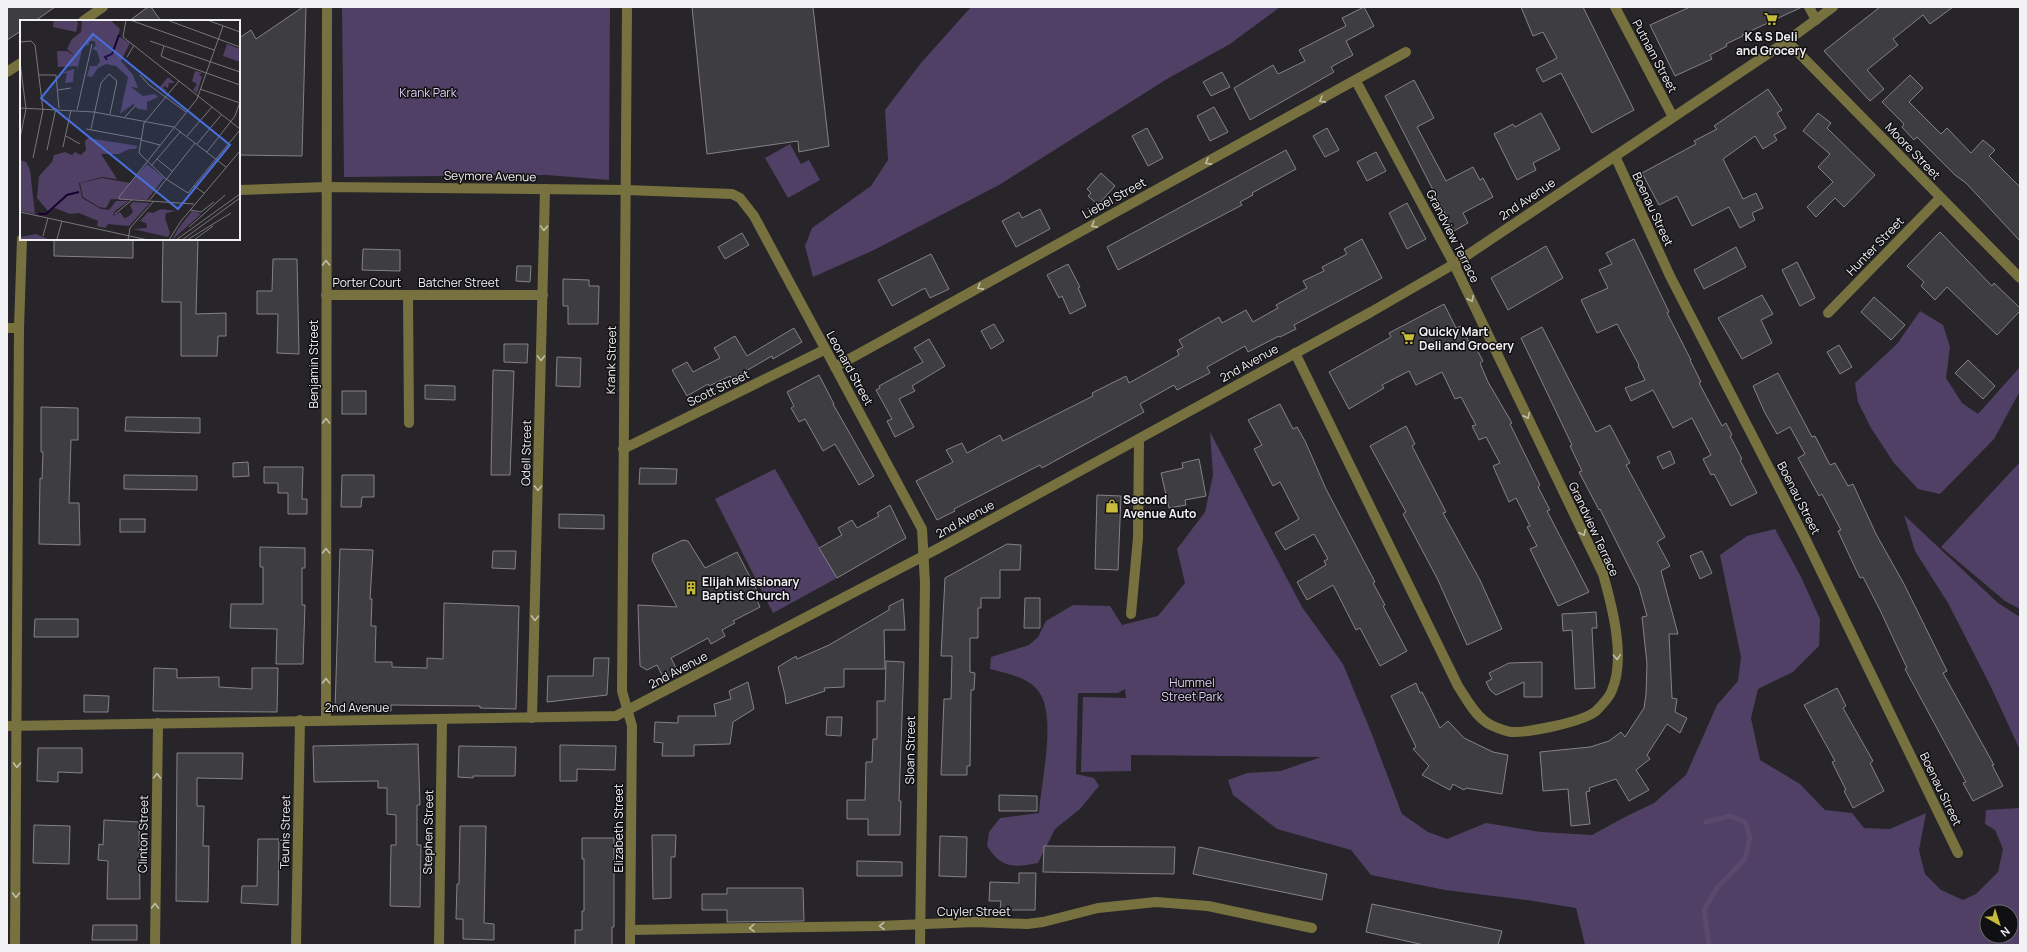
<svg xmlns="http://www.w3.org/2000/svg" width="2027" height="952" viewBox="0 0 2027 952" font-family="Manrope,sans-serif">
<style>
.green{fill:#504065;fill-rule:evenodd}
.lines{fill:none;stroke-linecap:round;stroke-linejoin:round}
.stream{stroke:#5b486c;stroke-width:5}
.building{fill:#3e3d41;stroke:#848287}
.minor{stroke:#76713e;stroke-width:10}
.tertiary{stroke:#76713e;stroke-width:10}
.oneway{stroke:#c0beab}
.labels{text-anchor:middle;dominant-baseline:central;stroke-width:3;stroke-linejoin:round;paint-order:stroke}
.poi-label{font-size:12px;font-weight:bold;fill:#f2f1f4;stroke:#100f11;text-anchor:start}
.street-label{font-size:12px;fill:#f2f1f4;stroke:#100f11}
.park-label{font-size:12px;fill:#dfd0f5;stroke:#100f11}
.inset-river{fill:none;stroke:#1a0032;stroke-width:2}
.inset-road{fill:none;stroke:#78777a;stroke-width:1}
.view{fill:#486fde;fill-opacity:0.15;stroke:#486fde;stroke-width:2}
.inset-edge{fill:none;stroke:#f2f1f4;stroke-width:2}
</style>
<rect width="100%" height="100%" fill="#272529"/>
<g class="green">
<path d="M342 7H610L609 180 547 175 344 177Z"/>
<path d="M971 7H1280L1230 44 1167 79 999 185 874 250 813 277 805 246 812 228 871 186 888 160 885 110 921 63Z"/>
<path d="M790 144 801 164 809 160 820 180 788 198 765 158Z"/>
<path d="M1920 311 1943 325 1950 347 1946 378 1962 403 1978 414 2020 367V391L1994 439 1940 494 1918 489 1894 463 1871 428 1858 402 1855 383 1897 344Z"/>
<path d="M1210 432 1302 607 1343 664 1371 732 1402 814 1428 832 1447 839 1486 823 1541 832 1592 835 1625 817 1654 803 1686 775 1717 705 1738 681 1741 657 1720 555 1747 536 1775 529 1801 577 1820 619 1819 646 1793 672 1758 689 1751 718 1760 760 1800 784 1825 810 1852 813 1864 828 1890 829 1926 813 1919 850 1925 874 1941 890 1963 900 1976 894 1998 872 2003 849 1995 830 1985 824 1986 810 2020 808V945H1585L1576 908 1527 900 1445 890 1371 875 1351 850 1277 829 1233 795 1228 780 1247 773 1281 771 1321 757 1131 755V771L1081 772 1083 697 1126 698 1125 689 1118 693H1078L1076 774 1094 778 1099 786 1080 809 1055 829 1038 863C1013 868 1001 868 987 846L989 832 1000 818 1039 813C1041 782 1057 717 1039 692 1029 677 1005 673 990 669L991 657 1029 645 1038 637 1046 621 1073 605 1110 606 1122 625 1158 616 1185 583 1177 549 1205 512 1213 475ZM1987 912H2011V936H1987Z"/>
<path d="M2020 462V609L2005 601 1941 547Z"/>
<path d="M775 469 837 578 773 613 715 499Z"/>
<path d="M1904 515 1998 603 2020 617V750L1990 685 1948 603 1915 551Z"/>
</g>
<g class="lines">
<path class="stream" d="M1706 822 1730 816 1745 822 1750 837 1745 859 1717 888 1704 910 1709 945"/>
</g>
<g class="building">
<path d="M7 7H55L35 21H21V31L7 40Z"/>
<path d="M148 7H151L161 21H129Z"/>
<path d="M303 7H306L302 156 239 155V38L251 30 256 39Z"/>
<path d="M692 7H813L829 146 799 152 798 141 707 154Z"/>
<path d="M1364 7 1374 26 1346 41 1353 55 1331 67 1334 72 1250 120 1234 88 1273 65 1278 74 1305 61 1299 50 1346 26 1342 18Z"/>
<path d="M1521 7H1583L1634 110 1592 133 1561 73 1543 82 1536 69 1557 58 1543 32 1533 36Z"/>
<path d="M1690 7H1802L1742 35 1743 36 1726 44 1727 46 1710 55 1712 59 1675 76 1650 25Z"/>
<path d="M1880 7H1953L1930 24 1923 15 1893 39 1898 45 1867 70 1884 89 1870 101 1824 51Z"/>
<path d="M1222 72 1230 87 1211 96 1203 82Z"/>
<path d="M1910 75 1923 88 1909 102 1941 134 1947 128 1971 153 1983 140 1995 150 1989 156 2020 187V241L1966 183 1955 175 1917 137 1914 140 1902 127 1904 124 1882 102Z"/>
<path d="M1414 80 1434 118 1417 127 1446 181 1473 167 1480 180 1483 178 1493 197 1463 213 1468 223 1454 231 1385 96Z"/>
<path d="M1768 89 1782 110 1777 113 1786 128 1774 135 1777 140 1763 149 1755 136 1723 159 1743 199 1756 193 1763 208 1752 213 1755 220 1740 228 1729 207 1692 226 1677 196 1659 205 1642 173 1696 144 1694 141 1717 129 1714 126Z"/>
<path d="M1214 107 1228 132 1210 141 1197 116Z"/>
<path d="M1541 113 1560 149 1533 163 1536 170 1517 180 1494 134 1513 124 1515 127Z"/>
<path d="M1818 113 1831 123 1827 128 1875 175 1844 207 1835 198 1816 217 1807 207 1833 182 1818 167 1830 154 1803 131Z"/>
<path d="M1147 128 1163 158 1148 166 1132 136Z"/>
<path d="M1327 128 1339 150 1325 157 1313 136Z"/>
<path d="M1286 150 1296 169 1252 193 1253 195 1240 202 1242 205 1118 270 1107 247Z"/>
<path d="M1376 152 1386 171 1367 181 1357 162Z"/>
<path d="M1101 173 1115 186 1098 205 1088 196 1091 193 1087 189Z"/>
<path d="M1407 203 1426 239 1407 249 1389 213Z"/>
<path d="M1040 209 1050 229 1016 247 1002 221 1019 212 1022 218Z"/>
<path d="M1940 232 1992 286 1994 283 2020 308V311L1997 335 1947 287 1935 300 1921 286 1924 282 1907 266Z"/>
<path d="M742 233 749 245 725 259 718 247Z"/>
<path d="M54 239H133V258L54 256Z"/>
<path d="M163 239H198L196 314 226 313V336H218L217 356H181V302H162Z"/>
<path d="M1362 239 1382 278 1294 325 1296 329 1280 337 1279 336 1248 352 1245 346 1207 367 1210 373 1177 390 1174 385 1140 404 1144 412 1042 468 1040 465 954 509 955 511 937 520 916 481 953 462 946 450 962 443 967 453 1000 435 1003 441 1093 396 1092 393 1126 376 1129 383 1179 355 1177 350 1183 347 1179 340 1219 317 1222 323 1246 310 1253 322 1278 308 1276 305 1307 288 1303 281 1324 271 1322 267 1347 254 1344 249Z"/>
<path d="M1634 239 1669 312 1667 313 1691 360H1690L1701 382 1699 383 1722 426 1726 423 1732 435 1730 436 1742 459 1740 460 1757 493 1731 506 1714 474 1711 475 1703 459 1711 455 1692 418 1673 428 1653 390 1631 401 1625 388 1645 380 1638 366 1639 365 1617 324 1597 333 1581 300 1608 288 1599 270 1612 264 1606 253Z"/>
<path d="M1546 246 1563 278 1508 310 1491 278Z"/>
<path d="M1736 247 1746 267 1704 289 1694 270Z"/>
<path d="M363 249 400 250V271L362 270Z"/>
<path d="M931 254 949 289 930 298 925 288 892 306 878 280Z"/>
<path d="M273 259H297L299 354 277 353 278 314H257V291H272Z"/>
<path d="M1797 262 1815 298 1800 306 1782 270Z"/>
<path d="M1068 264 1080 287 1078 288 1086 306 1070 314 1062 296 1059 298 1047 275Z"/>
<path d="M517 266H531L530 282 516 281Z"/>
<path d="M563 279 589 280V286H599L598 324H568V306H563Z"/>
<path d="M1762 295 1773 314 1761 320 1772 343 1742 359 1718 318Z"/>
<path d="M1874 297 1905 325 1891 340 1861 312Z"/>
<path d="M1444 304 1456 328 1461 326 1472 348 1475 346 1483 361 1480 363 1488 382 1512 423 1510 424 1540 485 1538 487 1550 510 1547 511 1589 592 1558 606 1530 549 1537 546 1527 527 1530 526 1516 498 1509 502 1493 466 1500 463 1486 437 1479 440 1472 426 1476 425 1461 397 1455 399 1442 372 1416 385 1409 371 1382 385 1384 388 1349 409 1329 372 1391 337 1389 333Z"/>
<path d="M994 324 1004 341 991 349 981 331Z"/>
<path d="M1542 327 1596 432 1610 425 1630 463 1626 465 1665 537 1657 542 1670 566 1661 571 1678 634H1669L1672 698 1677 699 1675 712 1687 718 1680 733 1667 724 1647 755 1650 759 1636 770 1649 790 1629 801 1616 779 1589 788 1590 791 1586 792 1590 824 1571 826 1568 789 1543 791 1540 752 1590 747 1609 741 1621 732 1625 737 1644 708 1646 694 1647 664 1642 617 1647 616 1639 587 1600 509 1599 510 1579 472 1582 471 1570 446 1572 445 1521 338Z"/>
<path d="M794 328 802 342 773 359 772 356 732 379 730 376 709 386 708 384 687 396 672 370 687 362 693 372 720 358 714 348 735 336 747 356Z"/>
<path d="M929 339 945 366 912 386 915 391 899 399 914 427 895 437 887 421 892 419 876 390 880 388 879 386 923 362 914 348Z"/>
<path d="M504 344H528L527 363 504 362Z"/>
<path d="M1839 345 1852 367 1840 374 1827 352Z"/>
<path d="M557 357 581 358 580 387 556 386Z"/>
<path d="M1968 360 1995 386 1983 399 1955 373Z"/>
<path d="M493 370 514 371 510 475H491Z"/>
<path d="M1778 373 1812 437 1815 436 1830 465 1835 463 1848 486 1853 484 1876 534 1904 584 1947 671 1943 673 1994 765H1992L2003 786 1973 801 1963 783 1966 782 1905 669 1907 668 1880 610 1863 577 1860 578 1851 559 1838 531 1841 530 1822 494 1819 496 1798 458 1805 454 1790 427 1777 434 1764 411 1753 386Z"/>
<path d="M819 375 834 404H833L874 476 859 485 835 444 823 451 805 419 799 422 791 408 794 406 787 392Z"/>
<path d="M425 385 455 386V400L425 399Z"/>
<rect x="342" y="391" width="24" height="23"/>
<path d="M1280 404 1293 429 1297 427 1305 441 1326 489 1375 582 1373 583 1385 605 1383 606 1407 651 1380 666 1360 628 1356 630 1333 585 1307 600 1297 582 1326 565 1324 561 1328 559 1314 534 1285 550 1275 533 1299 519 1280 482 1273 486 1254 449 1262 445 1248 420Z"/>
<path d="M41 407 78 408V440H71L69 503H79L80 545 39 544 40 478 42 479 43 452H41Z"/>
<path d="M126 417 200 418V433L125 431Z"/>
<path d="M1406 426 1415 444 1412 446 1446 512 1443 513 1480 580 1502 629 1467 645 1438 580 1403 514 1406 512 1370 446Z"/>
<path d="M1670 451 1675 463 1663 469 1657 457Z"/>
<path d="M1199 459 1206 496 1185 500 1186 505 1169 508 1161 473 1183 468 1182 463Z"/>
<path d="M248 462 249 476 233 477V463Z"/>
<path d="M264 467H303L302 499H307V514H288V493H278V483H264Z"/>
<path d="M640 468 677 469 676 484H639Z"/>
<path d="M124 475 197 476V490L124 489Z"/>
<path d="M342 475H374V497H362L361 507H341Z"/>
<path d="M1097 495 1121 496 1118 570 1095 569Z"/>
<path d="M890 505 906 538 837 578 819 548 842 535 838 528 852 520 857 528 879 516 877 513Z"/>
<path d="M559 514 604 515V529L559 528Z"/>
<rect x="120" y="519" width="25" height="13"/>
<path d="M683 540 688 541 705 568 737 552 760 596 756 598 760 607 733 621 735 623 722 630 725 636 711 644 708 638 671 658 678 672 664 679 657 665 647 670 640 666 638 605 677 607 652 560 653 554Z"/>
<path d="M1007 544 1021 545 1020 570H1000V598H981V608H978V638H970V672L975 673 974 690H971L970 766H967V775H941L944 699H951L952 656H941L945 578Z"/>
<path d="M260 547 305 548V568H302V605H305L303 664H276L277 629 230 628 231 604H263V567H260Z"/>
<path d="M340 549 373 550 370 599H372L371 626H376L375 662H392V667L427 668V658L443 659 444 603 519 606 516 709 480 708V706L391 705V711L335 710Z"/>
<path d="M493 551H516L515 569 492 568Z"/>
<path d="M1702 551 1712 573 1700 579 1690 556Z"/>
<path d="M1025 598H1040V628H1024Z"/>
<path d="M903 599 905 630H884L885 669H844V687L824 688 825 691 786 704 785 695 778 667 796 656 797 659 829 645 889 610V606Z"/>
<path d="M1596 612 1597 628H1592L1595 688 1575 689 1572 630 1563 631 1562 614Z"/>
<path d="M35 619H78V637H34Z"/>
<path d="M594 658H609L607 695 547 702 548 676H593Z"/>
<path d="M886 661 904 662 899 801H901L900 835H868V819H847V800H865L866 762H872L873 739H877V701H885Z"/>
<path d="M1542 662V697H1524V682L1496 695 1490 690 1486 682 1492 679 1489 673 1509 663Z"/>
<path d="M154 668 177 669V678L219 677V687L252 689V668H278L277 712 153 711Z"/>
<path d="M748 682 754 709 733 722 730 744 694 745V756H662L663 743 654 742 655 722 678 723V716H716L714 704 731 699 729 691Z"/>
<path d="M1416 683 1420 693 1422 692 1440 728 1448 721 1464 738 1493 752 1508 755 1502 794 1466 788 1464 790 1453 784 1450 790 1422 775 1429 766 1413 749 1416 747 1391 696Z"/>
<path d="M1837 688 1846 706 1843 708 1873 761 1870 763 1884 791 1853 808 1844 791 1846 790 1832 762 1835 761 1804 705Z"/>
<path d="M84 695 109 696 108 712H84Z"/>
<path d="M827 717H842L841 736 826 735Z"/>
<path d="M418 744 420 805H417V845H421L420 907 390 906 391 845H396V815L387 814V788H378V781L314 782 313 746Z"/>
<path d="M560 745 616 746 615 770 577 769V781H560Z"/>
<path d="M459 746 516 747 515 776H473V778L458 777Z"/>
<path d="M38 748H82V773L58 772V782L37 781Z"/>
<path d="M177 753H243L242 779 197 778V806H204L203 846H209L208 902 176 901Z"/>
<path d="M999 795 1037 796V811H999Z"/>
<path d="M104 820 139 822 140 899H107L108 861 98 860 99 844 103 845Z"/>
<path d="M34 825 70 826 69 864 33 863Z"/>
<path d="M460 826H486L484 923 494 924V940L463 939V919H456L457 884H459Z"/>
<path d="M652 835H676L675 857H671V898L653 899Z"/>
<path d="M940 836 967 837 966 877 939 876Z"/>
<path d="M582 838H614V927H612V945H575V930H582V911H584V859H582Z"/>
<path d="M258 839H279L278 905 241 903 242 886H257Z"/>
<path d="M1044 846 1175 847 1174 874 1043 872Z"/>
<path d="M1199 847 1327 874 1322 900 1193 874Z"/>
<path d="M857 861 902 862V876H857Z"/>
<path d="M1019 873H1036L1035 910H1000L1001 901H989L990 882 1019 883Z"/>
<path d="M727 888H803L804 921 727 922V910H702V894H727Z"/>
<path d="M1372 904 1502 931 1498 945H1424L1366 932Z"/>
<path d="M93 925H137V940H92Z"/>
</g>
<g class="lines">
<g class="minor">
<path d="M627 7 622 691 632 726 630 945"/>
<path d="M1615 7 1673 117"/>
<path d="M1809 7 1816 20"/>
<path d="M83 21 103 7"/>
<path d="M1787 41 2020 278"/>
<path d="M7 72 21 63"/>
<path d="M1615 156 1670 276 1804 536 1958 853"/>
<path d="M239 190 327 187 627 190 732 194 740 198 754 216 922 529 925 583 920 945"/>
<path d="M326 295H543"/>
<path d="M408 295 409 423"/>
<path d="M1828 313 1940 198"/>
<path d="M7 328H19"/>
<path d="M1295 353 1458 686C1466 698 1474 714 1486 722 1491 726 1505 731 1511 732 1527 733 1583 722 1596 711 1601 706 1610 697 1612 690 1626 658 1612 606 1603 574L1454 264 1356 81"/>
<path d="M835 367 1406 52"/>
<path d="M623 449 824 350"/>
<path d="M1131 614 1138 538 1139 439"/>
<path d="M532 718 545 189"/>
<path d="M326 720 327 7"/>
<path d="M630 930 878 926 974 922 1027 924 1043 922 1098 908 1156 902 1208 906 1312 928"/>
<path d="M15 945 19 328 22 239"/>
<path d="M155 945 158 723"/>
<path d="M296 945 300 720"/>
<path d="M439 945 442 719"/>
</g>
<path class="tertiary" d="M7 726 616 716 937 549 1371 312 1454 264 1787 41 1833 7"/>
</g>
<defs><path id="oneway-chevron" d="M-2-3.5L2.5 0L-2 3.5" fill="none" stroke-width="1.6" stroke-linecap="round" stroke-linejoin="round"/></defs>
<g class="oneway">
<use href="#oneway-chevron" transform="translate(1322 100) rotate(151)"/>
<use href="#oneway-chevron" transform="translate(1208 162) rotate(151)"/>
<use href="#oneway-chevron" transform="translate(1094 225) rotate(151)"/>
<use href="#oneway-chevron" transform="translate(544 228) rotate(92)"/>
<use href="#oneway-chevron" transform="translate(326 263) rotate(-90)"/>
<use href="#oneway-chevron" transform="translate(980 287) rotate(151)"/>
<use href="#oneway-chevron" transform="translate(1471 299) rotate(64)"/>
<use href="#oneway-chevron" transform="translate(541 358) rotate(91)"/>
<use href="#oneway-chevron" transform="translate(1527 416) rotate(64)"/>
<use href="#oneway-chevron" transform="translate(326 421) rotate(-90)"/>
<use href="#oneway-chevron" transform="translate(538 488) rotate(91)"/>
<use href="#oneway-chevron" transform="translate(1583 533) rotate(64)"/>
<use href="#oneway-chevron" transform="translate(326 551) rotate(-90)"/>
<use href="#oneway-chevron" transform="translate(535 618) rotate(91)"/>
<use href="#oneway-chevron" transform="translate(1617 657) rotate(87)"/>
<use href="#oneway-chevron" transform="translate(326 681) rotate(-90)"/>
<use href="#oneway-chevron" transform="translate(17 765) rotate(91)"/>
<use href="#oneway-chevron" transform="translate(157 776) rotate(-89)"/>
<use href="#oneway-chevron" transform="translate(16 895) rotate(91)"/>
<use href="#oneway-chevron" transform="translate(155 906) rotate(-89)"/>
<use href="#oneway-chevron" transform="translate(882 926) rotate(178)"/>
<use href="#oneway-chevron" transform="translate(752 928) rotate(179)"/>
</g>
<defs>
<g id="supermarket-bare" transform="scale(1.08)"><path d="M-6-5.5h2.5l.6 2H6L4.5 2H-2.5L-4.4-4H-6ZM-1.5 3.2a1.3 1.3 0 1 0 .1 0ZM3 3.2a1.3 1.3 0 1 0 .1 0Z" fill="#c7bb3c" stroke="#100f11" stroke-width="2.5" paint-order="stroke"/></g>
<g id="shop-bare" transform="scale(1.08)"><path d="M-5-2.5h2.3a2.7 3.5 0 0 1 5.4 0H5L5.5 6h-11ZM-1.5-2.5h3a1.5 2.3 0 0 0-3 0Z" fill="#c7bb3c" stroke="#100f11" stroke-width="2.5" paint-order="stroke"/></g>
<g id="building-bare" transform="scale(1.08)"><path d="M-4-6H4V6H1V3H-1V6H-4ZM-2.5-4.3h1.7v1.8h-1.7ZM.8-4.3h1.7v1.8H.8ZM-2.5-1h1.7V.8h-1.7ZM.8-1h1.7V.8H.8Z" fill="#c7bb3c" stroke="#100f11" stroke-width="2.5" paint-order="stroke"/></g>
</defs>
<g fill-rule="evenodd">
<use href="#supermarket-bare" x="1771" y="19"/>
<use href="#supermarket-bare" x="1408" y="338"/>
<use href="#shop-bare" x="1112" y="506"/>
<use href="#building-bare" x="691" y="588"/>
</g>
<g class="labels">
<g class="poi-label">
<text x="1771" y="36" text-anchor="middle">K &amp; S Deli<tspan x="1771" dy="14">and Grocery</tspan></text>
<text x="1419" y="331">Quicky Mart<tspan x="1419" dy="14">Deli and Grocery</tspan></text>
<text x="1123" y="499">Second<tspan x="1123" dy="14">Avenue Auto</tspan></text>
<text x="702" y="581">Elijah Missionary<tspan x="702" dy="14">Baptist Church</tspan></text>
</g>
<g class="street-label">
<text transform="translate(1655 56) rotate(62)">Putnam Street</text>
<text transform="translate(1913 151) rotate(46)">Moore Street</text>
<text transform="translate(490 176) rotate(1)">Seymore Avenue</text>
<text transform="translate(1114 198) rotate(-29)">Liebel Street</text>
<text transform="translate(1527 199) rotate(-34)">2nd Avenue</text>
<text transform="translate(1653 209) rotate(65)">Boenau Street</text>
<text transform="translate(1453 236) rotate(63)">Grandview Terrace</text>
<text transform="translate(1875 246) rotate(-46)">Hunter Street</text>
<text x="367" y="282">Porter Court</text>
<text x="459" y="282">Batcher Street</text>
<text transform="translate(611 360) rotate(-89)">Krank Street</text>
<text transform="translate(1249 363) rotate(-29)">2nd Avenue</text>
<text transform="translate(313 364) rotate(-90)">Benjamin Street</text>
<text transform="translate(850 368) rotate(61)">Leonard Street</text>
<text transform="translate(718 388) rotate(-26)">Scott Street</text>
<text transform="translate(526 453) rotate(-89)">Odell Street</text>
<text transform="translate(1799 498) rotate(63)">Boenau Street</text>
<text transform="translate(965 519) rotate(-29)">2nd Avenue</text>
<text transform="translate(1594 529) rotate(65)">Grandview Terrace</text>
<text transform="translate(678 670) rotate(-28)">2nd Avenue</text>
<text x="357" y="707">2nd Avenue</text>
<text transform="translate(910 750) rotate(-89)">Sloan Street</text>
<text transform="translate(1941 789) rotate(64)">Boenau Street</text>
<text transform="translate(618 828) rotate(-90)">Elizabeth Street</text>
<text transform="translate(285 832) rotate(-89)">Teunis Street</text>
<text transform="translate(428 832) rotate(-89)">Stephen Street</text>
<text transform="translate(143 834) rotate(-89)">Clinton Street</text>
<text x="974" y="911">Cuyler Street</text>
</g>
<g class="park-label">
<text x="428" y="92">Krank Park</text>
<text x="1192" y="682">Hummel<tspan x="1192" dy="14">Street Park</tspan></text>
</g>
</g>
<g transform="translate(20 20)">
<rect width="220" height="220" fill="#272529"/>
<path d="M34 0H56L58 3 56 12 33 7ZM62 0H90L100 9 98 16 110 23 101 41 113 55 118 68 111 67 123 76 135 74 138 77 127 82V90L118 89 113 84 100 94 108 57 96 46 86 44 78 48 72 57 67 56 70 46H77L80 41 77 31 72 29 76 25 74 21H70L68 26 64 23 57 50V46L38 47 37 31H47L55 36 47 29 52 19 61 12ZM207 24 220 29V42L203 36ZM54 49 53 62 45 63 47 53 37 54ZM175 51 183 53 179 54 182 57 177 73 173 70 177 64 172 61ZM148 57 155 63H149L148 68 144 66 143 68 147 71H143L139 68ZM68 118 118 126 115 129H109L99 134H81L97 159 82 157 59 163 62 178 81 189 89 190 96 181H109L95 191 93 196 100 192 104 198 108 197 113 192 110 185 113 182 130 183 109 206 88 204 85 208 77 206 78 201 59 193 50 194 35 188 28 191 17 178 19 156 32 142 34 135 45 132 52 135 55 132 61 135 66 130 65 121ZM0 140 6 142 10 150 15 194 0 191ZM127 144 144 158 127 180 91 179 86 188 79 187 63 177 60 163 82 158 110 163ZM141 189 156 191 146 193 145 198 150 213 148 217 113 209 127 208 126 203 120 201 128 192 133 193ZM172 191 181 194 152 220 158 209ZM16 214 30 220H0V217Z" fill="#504065"/>
<path class="inset-river" d="M87 40 85 37 92 34 99 15M18 194H26L47 175 59 172"/>
<path class="inset-road" d="M106 0 103 17 220 109M110 0 194 30M147 0 220 27M187 0 220 12M130 21 220 52M0 22 11 21 15 25 23 90 13 138M144 26 141 36 150 40 220 65M107 37 114 25M0 42 6 89 0 118M18 55H36L39 88M120 55 129 65 166 92M159 61 124 103 119 133 146 159 168 173 220 110M180 69 220 83M38 70 51 68M0 88 74 92 154 107 206 147M57 90 72 24M105 97 115 86M66 109 121 119M71 109 81 63 89 54 97 61 90 94M46 116 60 124M167 116 192 87M121 120 140 125M177 124 202 94M43 127 51 90M27 130 36 88M187 132 215 96 220 82M137 139 152 151M131 146 161 111M174 166 184 173M129 181 175 123M174 184 99 179V177L177 79 203 6M170 190 181 192 194 182M0 192 128 220M95 194 112 180M169 207 205 175M23 216 28 198M37 219 42 201M108 220 110 208 134 181M149 220 161 201 220 131M156 220 220 174M162 220 220 178M167 220 211 193M174 220 193 206"/>
<path class="view" d="M73 14 210 125 158 189 21 78Z"/>
<rect width="220" height="220" class="inset-edge"/>
</g>
<rect width="2027" height="952" fill="none" stroke="#f2f1f4" stroke-width="16"/>
<g transform="translate(1999 924) rotate(141)"><circle r="19" fill="#100f11" stroke="#6a696c"/>
<path d="M0-3L7 15L0 10L-7 15Z" fill="#c7bb3c"/>
<text y="-6" font-size="11" font-weight="bold" text-anchor="middle" fill="#f2f1f4">N</text>
</g>
</svg>
